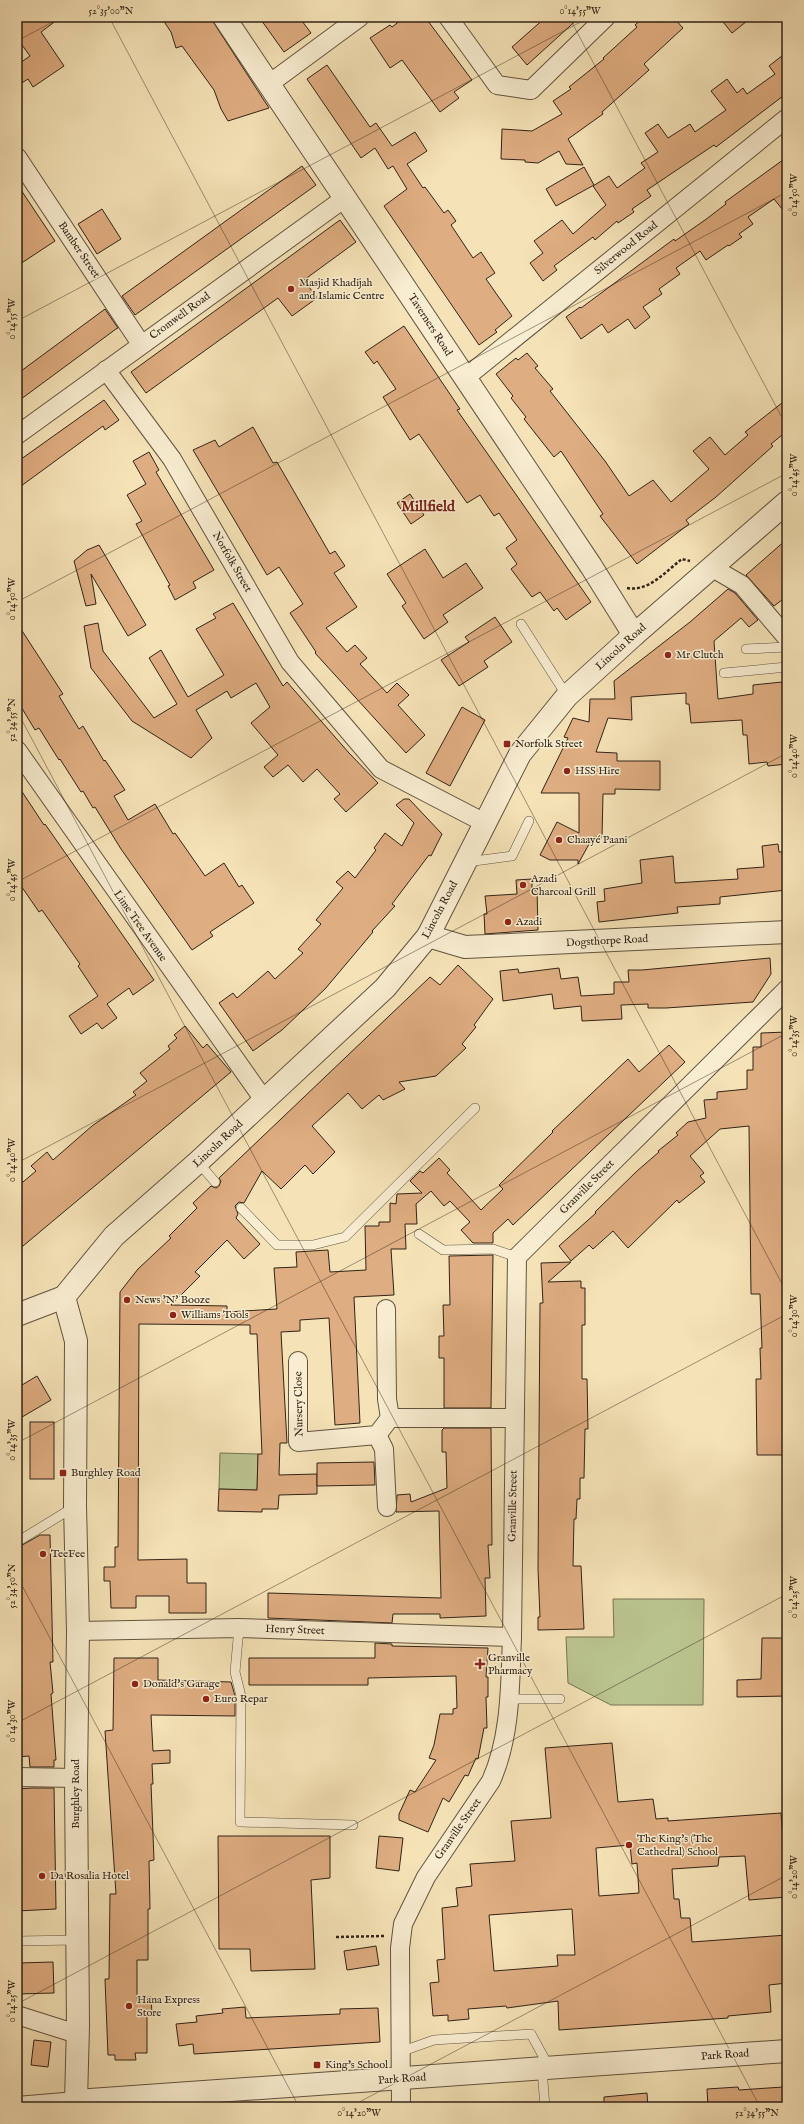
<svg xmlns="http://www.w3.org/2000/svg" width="804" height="2124" viewBox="0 0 804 2124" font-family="'IM FELL English',serif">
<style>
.green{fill:#bac48f;stroke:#767454}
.building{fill:#dead81;stroke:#312319;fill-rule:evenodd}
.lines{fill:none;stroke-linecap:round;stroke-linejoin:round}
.service-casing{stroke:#625340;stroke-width:10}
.minor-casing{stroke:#625340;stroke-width:20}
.tertiary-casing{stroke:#625340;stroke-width:24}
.path{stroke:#312319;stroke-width:2.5;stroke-dasharray:3 2;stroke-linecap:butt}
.service{stroke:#f8edd0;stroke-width:9}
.minor{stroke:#f8edd0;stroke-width:18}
.tertiary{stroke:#f8edd0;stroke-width:22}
.ticks{fill:none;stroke:#312319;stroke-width:1;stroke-opacity:0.45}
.poi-dot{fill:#8f2418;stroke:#f8edd0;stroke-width:1.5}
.labels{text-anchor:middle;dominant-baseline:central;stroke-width:3;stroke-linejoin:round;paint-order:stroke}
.street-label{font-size:11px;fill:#312319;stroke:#f8edd0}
.poi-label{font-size:11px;fill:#312319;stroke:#f8edd0;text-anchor:start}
.district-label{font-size:15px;font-weight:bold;fill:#7a1f14;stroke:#f8edd0}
.neatline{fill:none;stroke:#312319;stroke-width:1.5}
.ticks-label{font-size:10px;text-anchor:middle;fill:#312319}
</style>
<rect width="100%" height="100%" fill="#f5e3b7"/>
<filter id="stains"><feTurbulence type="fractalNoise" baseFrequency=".005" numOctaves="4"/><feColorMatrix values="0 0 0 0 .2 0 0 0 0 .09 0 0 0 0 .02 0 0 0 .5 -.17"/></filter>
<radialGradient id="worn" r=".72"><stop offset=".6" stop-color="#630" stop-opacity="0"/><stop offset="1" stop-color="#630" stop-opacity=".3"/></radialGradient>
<g class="green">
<path d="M220 1453 258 1454 257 1490 219 1489Z"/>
<path d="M613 1599H704L703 1705H611L568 1683 566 1637H614Z"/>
</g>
<g class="building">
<path d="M17 17H61L41 32 64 66 33 87 28 79 17 86V65L30 56 17 38Z"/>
<path d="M161 17H210L269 108 228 121 221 109 214 90 182 46 176 48 171 32Z"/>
<path d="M259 17H299L311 33 284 52Z"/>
<path d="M405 17H425L472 80 454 92 459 98 440 112 402 60 390 68 370 38 390 25 392 27Z"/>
<path d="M546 17H580L527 65 512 47Z"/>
<path d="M644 17H673L683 28 644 64 649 70 602 112 603 114 568 139 583 165 566 164 559 151 538 163 525 162V160L501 159 502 129 532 131 562 114 553 101 571 89 569 87 604 59 603 58 637 27 635 25Z"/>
<path d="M719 17H752L732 33Z"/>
<path d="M787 52V93L716 147 714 145 647 190 651 196 632 209 634 212 618 223 617 221 595 240 593 237 554 266 557 270 543 281 530 263 543 253 534 241 562 220 573 234 606 205 593 186 609 176 617 188 645 168 641 163 658 152 645 133 658 124 668 138 690 124 695 132 726 110 711 91 727 79 737 93 743 88 747 94 775 74 769 66Z"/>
<path d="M327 65 370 127 376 123 392 146 415 132 427 151 407 164 423 188 425 187 444 213 448 210 456 221 451 225 473 258 481 252 495 273 486 279 512 316 495 330 497 332 479 345 384 206 407 189 393 166 388 169 375 148 361 158 307 79Z"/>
<path d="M787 157V215L774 199 748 217 753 224 739 234 742 237 729 246 728 245 706 260 700 251 676 268 680 274 659 289 662 294 643 307 650 317 635 329 628 319 608 333 602 324 581 339 566 317 580 307 581 308 674 239 675 241 705 220 726 204 725 202Z"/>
<path d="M302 166 316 185 135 315 122 296Z"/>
<path d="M584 167 594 185 556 206 546 189Z"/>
<path d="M17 184 55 241 17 266Z"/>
<path d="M102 209 121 239 97 254 78 224Z"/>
<path d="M340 220 356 242 304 280 317 298 292 316 278 298 146 393 131 372Z"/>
<path d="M105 309 118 328 116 329 17 402V374Z"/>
<path d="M404 326 460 409 457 410 591 602 566 620 557 608 554 611 540 592 532 597 511 569 517 564 506 548 517 540 499 513 494 516 480 495 467 503 419 434 410 440 383 397 396 389 377 361 374 364 365 352Z"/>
<path d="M527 353 538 366 535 368 553 389 550 391 605 461 629 496 653 480 671 502 709 469 693 451 710 437 725 455 748 435 745 432 787 399V431L771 444 773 446 716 497 686 520 689 524 637 564 600 516 603 514 561 451 554 457 524 419 526 417 511 398 513 396 496 374 516 358 518 360Z"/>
<path d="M104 400 119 420 105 430 103 426 17 489V462Z"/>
<path d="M253 427 273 463 277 462 330 554 335 551 345 566 334 573 357 607 326 628 347 652 355 645 367 658 360 664 387 693 397 683 409 695 398 705 425 735 406 753 315 653 316 652 290 613 303 604 279 567 267 575 193 450 215 440 219 447Z"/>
<path d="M149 452 159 470 156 472 214 570 193 582 196 588 175 600 168 586 170 585 136 524 142 521 127 495 146 484 133 461Z"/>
<path d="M410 494 424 515 411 524 397 503Z"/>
<path d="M787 539V596L774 606 746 575Z"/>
<path d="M99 545 146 625 128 636 91 574 96 604 86 606 74 561 87 550Z"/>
<path d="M425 549 443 578 466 563 483 588 443 615 448 622 424 639 402 606 406 603 387 574Z"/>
<path d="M728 589 735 593 758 620 749 627 741 618 714 641 718 699 753 694V685L782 682 787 712V764L768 766 767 762 749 764 747 735H743L742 720 691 723 689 704H686V693L631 697 632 720 608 718 596 752 617 753V761H660V790L615 789V794H603L602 837H593L578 864V860H550L540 855 557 822 579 833V793H541L568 738 564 737 573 718 589 722 590 699H615L614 681 690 622Z"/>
<path d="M233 603 283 686 287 682 349 753 378 783 346 812 334 799 340 794 317 769 303 782 288 765 273 777 264 767 278 755 251 723 270 707 256 683 231 698 227 691 196 710 212 738 191 758 132 721 91 668 84 626 98 623 103 651 154 718 177 704 149 658 161 650 188 697 224 675 196 629 216 618 213 614Z"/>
<path d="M495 617 512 642 484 661 488 667 459 686 441 660 469 642 465 637Z"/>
<path d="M17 623 63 694 59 696 79 729 83 726 104 761 105 760 125 790 114 796 128 820 155 804 173 834 175 833 205 876 224 863 239 887 242 885 254 903 210 932 213 936 192 950 121 849 95 807 93 808 83 791 81 792 60 759 59 760 39 728 35 730 17 700Z"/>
<path d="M462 707 485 720 450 786 426 773Z"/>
<path d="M17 784 44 825 45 824 154 980 133 995 129 988 107 1004 117 1018 102 1029 97 1023 81 1034 69 1016 98 996 78 966 80 964 42 910 39 912 17 880Z"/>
<path d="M404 799H409L442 834 431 856 429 855 392 904 395 906 372 931 373 932 325 989 282 1030 253 1051 219 1003 233 993 237 998 268 971 275 979 303 953 298 949 321 924 316 920 343 888 336 882 348 871 355 878 376 850 374 848 385 833 402 846 414 823 396 805Z"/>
<path d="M778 844 779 852H787V890L720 897V904L677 907 678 913 599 922 597 902 605 901 604 889 642 883 640 860 673 856 675 883 738 879 737 869 764 867 762 846Z"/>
<path d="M532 879V890H537L538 930 485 934 484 914H487L485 896 517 894 516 880Z"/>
<path d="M770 958 771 974 753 1002 666 1008H648V1004L621 1005 622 1019 582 1021 581 1006 554 1009 552 994 503 1001 500 971 518 969 519 973 559 968 561 979 578 977 581 996 614 994V982H629L628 970H642Z"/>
<path d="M458 965 493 999 474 1025 476 1027 462 1044 466 1048 436 1076 399 1082 405 1089 383 1100 379 1095 362 1109 348 1093 312 1126 335 1152 313 1174 305 1165 281 1189 262 1171 244 1203 239 1202 235 1206 238 1214 236 1218 260 1244 244 1259 227 1240 195 1272 200 1276 171 1305 227 1306V1312L277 1309 274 1268 297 1267 296 1252 328 1250 330 1272 366 1270 365 1226H379V1222H390V1203L396 1204 397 1194 422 1193 410 1181 420 1171 423 1173 439 1158 450 1170 447 1173 481 1210 503 1189 499 1185 553 1132 552 1131 628 1059 639 1072 669 1045 685 1062 513 1225 508 1219 493 1233V1243H473L461 1230 470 1222 450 1201 444 1206 431 1191 416 1204 417 1224H405L406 1249H391L394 1295 354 1297 360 1423 335 1425 329 1318 300 1320V1331L281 1332 287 1443H280L279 1475 317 1474V1494L279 1495 278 1509H262V1512L218 1511 219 1489 257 1490 258 1454H262L257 1334H250V1325L139 1324 138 1560 187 1559V1583H206V1613H169V1596H136V1608H111L110 1581H104V1567H115V1547H118L120 1292 138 1269 171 1238 169 1236 197 1208 193 1203 211 1186 216 1188 219 1186 221 1181 219 1178 430 977 440 985Z"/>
<path d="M185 1026 203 1048 207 1044 231 1072 17 1251V1187L36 1171 31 1166 47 1152 53 1160 92 1126 136 1095 133 1092 147 1081 140 1073 170 1049 168 1046 177 1038 174 1035Z"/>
<path d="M787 1032V1455H757L756 1379H761L760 1348H762L760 1294H751L749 1126 720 1129 690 1156 704 1173 700 1176 705 1182 679 1203 677 1200 628 1248 613 1231 593 1249 589 1245 571 1261 559 1246 596 1213 595 1212 637 1171 659 1152 658 1151 678 1135 676 1133 688 1122 706 1118 704 1100 717 1099V1092L747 1089V1070H753V1047H761V1033Z"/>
<path d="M493 1255 491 1408H444V1358H439V1336H444L443 1305H450L449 1256Z"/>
<path d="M571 1262 548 1282 581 1281V1288H585V1325H582V1379H587L588 1429H585L584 1478H580V1499H577L576 1519H574L573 1566H581L584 1629 538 1630V1617H540L538 1569 540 1303H543L541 1263Z"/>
<path d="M37 1376 51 1400 17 1420V1388Z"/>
<rect x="30" y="1422" width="24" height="57"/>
<path d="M444 1428H491L492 1545H488L490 1578H485L486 1616 440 1618V1614H393L392 1623 268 1618V1593L441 1598 439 1511 396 1512 397 1495 410 1494 411 1502 447 1488 446 1452H442V1430Z"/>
<path d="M374 1462 375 1485 317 1486V1463Z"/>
<path d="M40 1535H50L53 1662H50L53 1693 51 1694 56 1760H54V1767H30L29 1756 17 1757V1548Z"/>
<path d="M762 1638H787V1696L737 1697V1680L761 1679Z"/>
<path d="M375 1643 392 1644V1646L488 1648 486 1677H488V1697H486L487 1728H484L478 1759 476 1758 468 1776 465 1775 449 1802 443 1798 428 1832 399 1820V1814L410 1790 415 1792 436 1760 429 1758 434 1745 440 1714H453V1709L457 1708 456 1676 368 1678V1685H249V1658H375Z"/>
<path d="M114 1658H158V1680L231 1682 235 1696V1716L151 1715 153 1751 170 1750V1763L152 1764 153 1784H151L154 1860 149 1861 150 1909H148V1960H137V1998L151 1997 152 2015H147V2053H135L136 2060H115V2055H108L105 1979H109L110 1894H116L105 1731 113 1730Z"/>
<path d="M612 1743 618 1802 653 1799 656 1819 668 1818V1821L781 1813 787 1897 749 1900 745 1856 719 1857 718 1866 672 1869 674 1899H679L681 1918H690L692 1942 787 1935V1983L769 1985 771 2012 728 2016V2018L559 2030 558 2001 507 2008 506 2006 468 2009 469 2019 448 2021V2015L433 2016 430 1983 439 1982 437 1960 445 1959 442 1908 458 1906 456 1888 472 1886 470 1864 515 1861 511 1821 551 1818 545 1748ZM630 1845 632 1864 637 1863 639 1893 599 1896 596 1848ZM572 1909 575 1955H557L558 1966 494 1971 489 1915Z"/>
<path d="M32 1788H54L56 1909 17 1911V1789Z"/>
<path d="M218 1836H330V1878L311 1880 315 1969 251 1971 250 1949H219Z"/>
<path d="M379 1836 403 1838 399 1871 376 1868Z"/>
<path d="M376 1946 379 1965 347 1970 344 1951Z"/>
<path d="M53 1962 54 1993 17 1994 18 1963Z"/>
<path d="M245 2007 246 2018 340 2014V2009L378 2008 380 2042 194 2054 193 2044 179 2046 176 2024 197 2022 196 2016 223 2013 222 2009Z"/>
<path d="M34 2040 51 2042 48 2067 31 2065Z"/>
<path d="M738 2087 739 2090 783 2087 785 2107H708L707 2089Z"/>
<path d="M647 2093 648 2107H604V2097Z"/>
</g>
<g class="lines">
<g class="service-casing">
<g id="service">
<path d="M521 624 567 696"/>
<path d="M746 649 787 647"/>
<path d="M724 673 787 667"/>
<path d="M467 862 512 856 529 821"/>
<path d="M198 1162 215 1182"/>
<path d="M241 1208 277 1245H313L345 1237 475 1108"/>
<path d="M419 1234 443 1250 493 1249 517 1257"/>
<path d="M17 1542 74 1507"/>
<path d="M239 1628 235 1672 241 1696 240 1822 353 1825"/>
<path d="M509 1699H560"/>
<path d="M17 1941 77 1940"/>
<path d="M400 2052 434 2040 531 2034 549 2067"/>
<path d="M542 2069 545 2107"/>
</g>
</g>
<g class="minor-casing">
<g id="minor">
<path d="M448 17 497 85 531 90 606 17"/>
<path d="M269 84 360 17"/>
<path d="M17 157 141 344"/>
<path d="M106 370 172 459 290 662 381 769 485 823"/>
<path d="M465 378 787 118"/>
<path d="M17 435 345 198"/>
<path d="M711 567 742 585 787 638"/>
<path d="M17 750 264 1100"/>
<path d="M386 1309 387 1399 390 1418"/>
<path d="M298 1361V1442L377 1435 390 1418H514"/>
<path d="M377 1435 384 1449 387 1507"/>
<path d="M78 1631 239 1628 512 1637"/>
<path d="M17 1777 76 1778"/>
<path d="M17 2015 77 2034"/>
<path d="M17 2106 76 2101"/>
<path d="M401 2107 400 1948 403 1924 426 1877 491 1781C511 1736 510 1686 512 1637L517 1257 787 989"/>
</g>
</g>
<g class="tertiary-casing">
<g id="tertiary">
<path d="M224 17 591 566 634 635"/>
<path d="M428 936 465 947 787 932"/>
<path d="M64 1297 76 1341 75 1506 78 1631 76 1778 78 2026 76 2101 74 2107"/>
<path d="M17 1315 64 1297 114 1236 198 1162 385 988 428 936 520 754 567 696 634 635 787 502"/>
<path d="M76 2101 787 2051"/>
</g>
</g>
<g class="path">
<path d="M627 588C649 592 666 571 682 559L690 561"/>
<path d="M336 1937 384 1936"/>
</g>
<use href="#service" class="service"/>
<use href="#minor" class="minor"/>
<use href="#tertiary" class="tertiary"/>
</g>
<path class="ticks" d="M109 17 787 1293M569 17 787 427M17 41 62 17M17 321 590 17M17 602 787 192M17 711 760 2107M17 882 787 473M17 1163 787 753M17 1443 787 1033M17 1576 299 2107M17 1723 787 1314M17 2004 787 1594M350 2107 787 1875"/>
<g class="poi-dot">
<circle cx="291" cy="289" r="4"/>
<circle cx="668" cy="655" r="4"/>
<rect x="503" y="740" width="8" height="8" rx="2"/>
<circle cx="567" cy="771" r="4"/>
<circle cx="559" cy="840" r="4"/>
<circle cx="523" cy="885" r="4"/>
<circle cx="508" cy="922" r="4"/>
<circle cx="127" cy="1300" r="4"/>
<circle cx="173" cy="1315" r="4"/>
<rect x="59" y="1469" width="8" height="8" rx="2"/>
<circle cx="43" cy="1554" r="4"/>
<path d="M478 1658h4v4h4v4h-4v4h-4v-4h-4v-4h4z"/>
<circle cx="135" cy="1684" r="4"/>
<circle cx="206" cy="1699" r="4"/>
<circle cx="629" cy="1845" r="4"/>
<circle cx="42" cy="1876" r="4"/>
<circle cx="129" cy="2006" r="4"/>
<rect x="313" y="2061" width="8" height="8" rx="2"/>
</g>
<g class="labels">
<g class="street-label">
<text transform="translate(626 248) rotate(-39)">Silverwood Road</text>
<text transform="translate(79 250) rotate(56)">Bamber Street</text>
<text transform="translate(180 316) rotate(-36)">Cromwell Road</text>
<text transform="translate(430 325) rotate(57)">Taverners Road</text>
<text transform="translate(232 562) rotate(60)">Norfolk Street</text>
<text transform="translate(621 647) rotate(-42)">Lincoln Road</text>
<text transform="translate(440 910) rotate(-62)">Lincoln Road</text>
<text transform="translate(140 926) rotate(55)">Lime Tree Avenue</text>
<text transform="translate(607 941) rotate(-3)">Dogsthorpe Road</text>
<text transform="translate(218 1144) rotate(-43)">Lincoln Road</text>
<text transform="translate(587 1187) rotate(-45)">Granville Street</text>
<text transform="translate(299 1404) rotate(-91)">Nursery Close</text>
<text transform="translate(513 1506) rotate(-89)">Granville Street</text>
<text transform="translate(295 1630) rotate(2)">Henry Street</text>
<text transform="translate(76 1794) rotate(-90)">Burghley Road</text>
<text transform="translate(458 1829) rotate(-55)">Granville Street</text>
<text transform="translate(725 2055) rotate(-4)">Park Road</text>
<text transform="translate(402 2079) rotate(-4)">Park Road</text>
</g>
<g class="poi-label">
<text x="299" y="283">Masjid Khadijah<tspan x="299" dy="13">and Islamic Centre</tspan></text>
<text x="676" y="655">Mr Clutch</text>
<text x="515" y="744">Norfolk Street</text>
<text x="575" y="771">HSS Hire</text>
<text x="567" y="840">Chaayé Paani</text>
<text x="531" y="879">Azadi<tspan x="531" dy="13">Charcoal Grill</tspan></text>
<text x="516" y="922">Azadi</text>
<text x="135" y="1300">News 'N' Booze</text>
<text x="181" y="1315">Williams Tools</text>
<text x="71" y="1473">Burghley Road</text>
<text x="51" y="1554">TeeFee</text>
<text x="488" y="1658">Granville<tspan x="488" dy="13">Pharmacy</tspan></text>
<text x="143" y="1684">Donald's Garage</text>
<text x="214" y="1699">Euro Repar</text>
<text x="637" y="1839">The King's (The<tspan x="637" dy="13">Cathedral) School</tspan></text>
<text x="50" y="1876">Da Rosalia Hotel</text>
<text x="137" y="2000">Hana Express<tspan x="137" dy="13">Store</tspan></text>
<text x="325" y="2065">King's School</text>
</g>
<g class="district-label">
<text x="428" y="506">Millfield</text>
</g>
</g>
<rect width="804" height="2124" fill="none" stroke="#f5e3b7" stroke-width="44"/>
<rect x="22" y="22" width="760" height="2080" class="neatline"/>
<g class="ticks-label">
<text x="111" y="14">52°35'00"N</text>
<text x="580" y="14">0°14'55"W</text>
<text transform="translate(793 195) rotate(-90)" y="4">0°14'50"W</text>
<text transform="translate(11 319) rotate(-90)" y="4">0°14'55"W</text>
<text transform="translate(793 475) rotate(-90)" y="4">0°14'45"W</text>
<text transform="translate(11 599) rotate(-90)" y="4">0°14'50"W</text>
<text transform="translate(11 720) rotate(-90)" y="4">52°34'55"N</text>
<text transform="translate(793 756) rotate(-90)" y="4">0°14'40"W</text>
<text transform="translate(11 880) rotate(-90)" y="4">0°14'45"W</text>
<text transform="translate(793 1036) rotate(-90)" y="4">0°14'35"W</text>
<text transform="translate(11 1160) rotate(-90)" y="4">0°14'40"W</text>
<text transform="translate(793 1316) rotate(-90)" y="4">0°14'30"W</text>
<text transform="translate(11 1440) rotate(-90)" y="4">0°14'35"W</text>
<text transform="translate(11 1586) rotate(-90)" y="4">52°34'50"N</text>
<text transform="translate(793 1597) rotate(-90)" y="4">0°14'25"W</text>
<text transform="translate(11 1721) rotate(-90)" y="4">0°14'30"W</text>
<text transform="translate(793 1877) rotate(-90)" y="4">0°14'20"W</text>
<text transform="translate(11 2001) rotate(-90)" y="4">0°14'25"W</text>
<text x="359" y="2116">0°14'20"W</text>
<text x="757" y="2116">52°34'55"N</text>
</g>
<rect width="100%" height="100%" filter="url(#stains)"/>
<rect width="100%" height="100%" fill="url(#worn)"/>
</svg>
